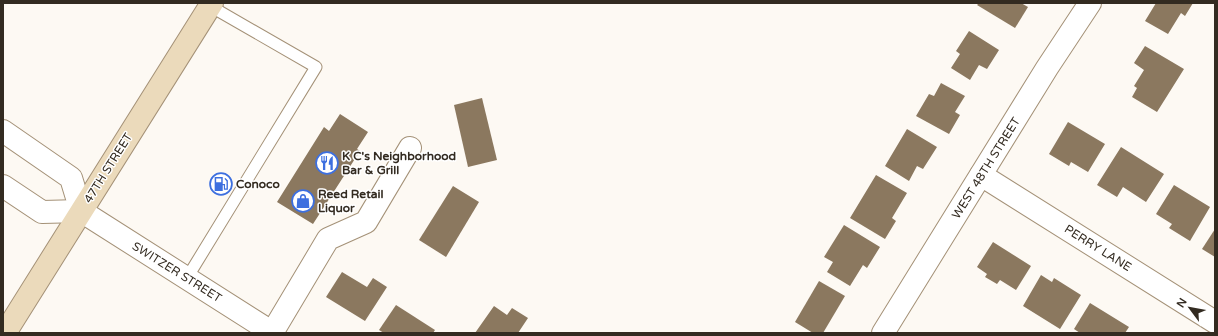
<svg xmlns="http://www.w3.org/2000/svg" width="1218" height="336" viewBox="0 0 1218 336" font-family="'Varela Round',sans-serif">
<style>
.building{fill:#8b785f}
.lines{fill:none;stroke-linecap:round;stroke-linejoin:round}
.service-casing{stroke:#a49177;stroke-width:13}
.minor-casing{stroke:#a49177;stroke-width:24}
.tertiary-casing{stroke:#a49177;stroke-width:24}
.secondary-casing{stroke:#a49177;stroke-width:24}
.service{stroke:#fff;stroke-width:11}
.minor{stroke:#fff;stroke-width:22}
.tertiary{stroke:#fff;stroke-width:22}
.secondary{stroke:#ebdabb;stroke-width:22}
.labels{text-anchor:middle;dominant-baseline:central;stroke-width:3;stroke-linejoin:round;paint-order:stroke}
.poi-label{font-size:12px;font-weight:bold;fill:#332b21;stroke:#fff;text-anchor:start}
.street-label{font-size:12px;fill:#332b21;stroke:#fff}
</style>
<rect width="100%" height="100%" fill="#fdf9f3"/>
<g class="building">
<path d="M979 3H1021L1028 7 1015 28 977 5Z"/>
<path d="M1156 3H1193L1185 16 1181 13 1168 34 1145 21Z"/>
<path d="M969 31 999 50 987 69 979 65 970 80 951 68 960 54 956 51Z"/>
<path d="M1145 46 1184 69 1157 112 1132 97 1137 88 1134 86 1144 70 1134 63Z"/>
<path d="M941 83 965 96 955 112 960 115 949 134 916 116 929 94 934 96Z"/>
<path d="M482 98 497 160 468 167 454 105Z"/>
<path d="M340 114 368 132 357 149 360 151 313 224 277 202 324 127 329 131Z"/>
<path d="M1068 122 1105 144 1088 172 1071 162 1069 166 1049 154Z"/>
<path d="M907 129 937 147 923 169 917 166 909 181 885 166Z"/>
<path d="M1121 147 1164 174 1146 202 1123 187 1117 197 1097 185Z"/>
<path d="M876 175 907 193 892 218 896 221 885 239 850 218Z"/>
<path d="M1174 185 1210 207 1190 241 1169 228 1172 224 1156 214Z"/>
<path d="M453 186 479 202 446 257 419 240Z"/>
<path d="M844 225 880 247 867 268 863 265 850 286 827 272 833 262 824 257Z"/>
<path d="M1215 229V257L1202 249Z"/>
<path d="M993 242 1031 266 1016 290 1000 280 997 284 985 277 987 274 977 267Z"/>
<path d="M342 272 367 287 373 278 387 287 365 321 326 297Z"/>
<path d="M1041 275 1052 282 1054 278 1081 295 1060 329 1023 306Z"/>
<path d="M819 281 845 296 823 333H813L795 322Z"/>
<path d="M1090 303 1129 327 1125 333H1080L1074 329Z"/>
<path d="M396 305 435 330 433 333H384L379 330Z"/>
<path d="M494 306 507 315 512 308 528 318 518 333H475Z"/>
</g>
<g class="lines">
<g class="service-casing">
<path id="service" d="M187 278 316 67 210 6"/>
</g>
<g class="minor-casing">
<g id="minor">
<path d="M981 175 1215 322"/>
<path d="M272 333 328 239 366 222 410 148"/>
<path d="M883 333 1047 68 1090 3"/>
</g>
</g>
<g class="tertiary-casing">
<g id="tertiary">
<path d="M3 131 71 178 81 211"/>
<path d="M3 186 42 212 81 211"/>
<path d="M81 211 273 333"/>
</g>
</g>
<g class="secondary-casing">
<path id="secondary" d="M5 333 212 3"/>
</g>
<use href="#service" class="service"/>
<use href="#minor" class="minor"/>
<use href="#tertiary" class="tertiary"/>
<use href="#secondary" class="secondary"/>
</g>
<defs>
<g id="restaurant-ring" transform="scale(1.15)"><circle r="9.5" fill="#fff" stroke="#3d6fdf" stroke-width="1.5"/><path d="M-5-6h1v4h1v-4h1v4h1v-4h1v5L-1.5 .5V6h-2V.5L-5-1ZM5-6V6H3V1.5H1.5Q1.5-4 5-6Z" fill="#3d6fdf"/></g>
<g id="fuel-ring" transform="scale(1.15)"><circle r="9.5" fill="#fff" stroke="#3d6fdf" stroke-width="1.5"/><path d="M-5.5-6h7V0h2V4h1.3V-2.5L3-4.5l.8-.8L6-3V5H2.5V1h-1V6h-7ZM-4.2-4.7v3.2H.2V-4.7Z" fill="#3d6fdf"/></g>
<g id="shop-ring" transform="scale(1.15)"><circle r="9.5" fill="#fff" stroke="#3d6fdf" stroke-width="1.5"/><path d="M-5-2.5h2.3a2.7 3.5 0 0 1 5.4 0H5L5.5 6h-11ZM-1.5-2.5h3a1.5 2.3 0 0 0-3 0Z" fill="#3d6fdf"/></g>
</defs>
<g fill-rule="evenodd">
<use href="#restaurant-ring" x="327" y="163"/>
<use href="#fuel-ring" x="221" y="184"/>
<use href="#shop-ring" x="303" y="201"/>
</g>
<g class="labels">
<g class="poi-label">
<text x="342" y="156">K C's Neighborhood<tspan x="342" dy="14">Bar &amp; Grill</tspan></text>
<text x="236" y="184">Conoco</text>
<text x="318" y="194">Reed Retail<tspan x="318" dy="14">Liquor</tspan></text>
</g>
<g class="street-label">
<text transform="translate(108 168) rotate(-58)">47TH STREET</text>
<text transform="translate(986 168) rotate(-58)">WEST 48TH STREET</text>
<text transform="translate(1098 248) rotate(32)">PERRY LANE</text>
<text transform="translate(177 272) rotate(32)">SWITZER STREET</text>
</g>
</g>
<rect width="1218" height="336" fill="none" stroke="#332b21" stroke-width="8"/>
<g transform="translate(1190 308) rotate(302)" stroke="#ffffff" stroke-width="3" paint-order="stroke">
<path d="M0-3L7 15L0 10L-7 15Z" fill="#332b21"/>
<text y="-6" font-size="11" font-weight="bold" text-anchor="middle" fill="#332b21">N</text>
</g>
</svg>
